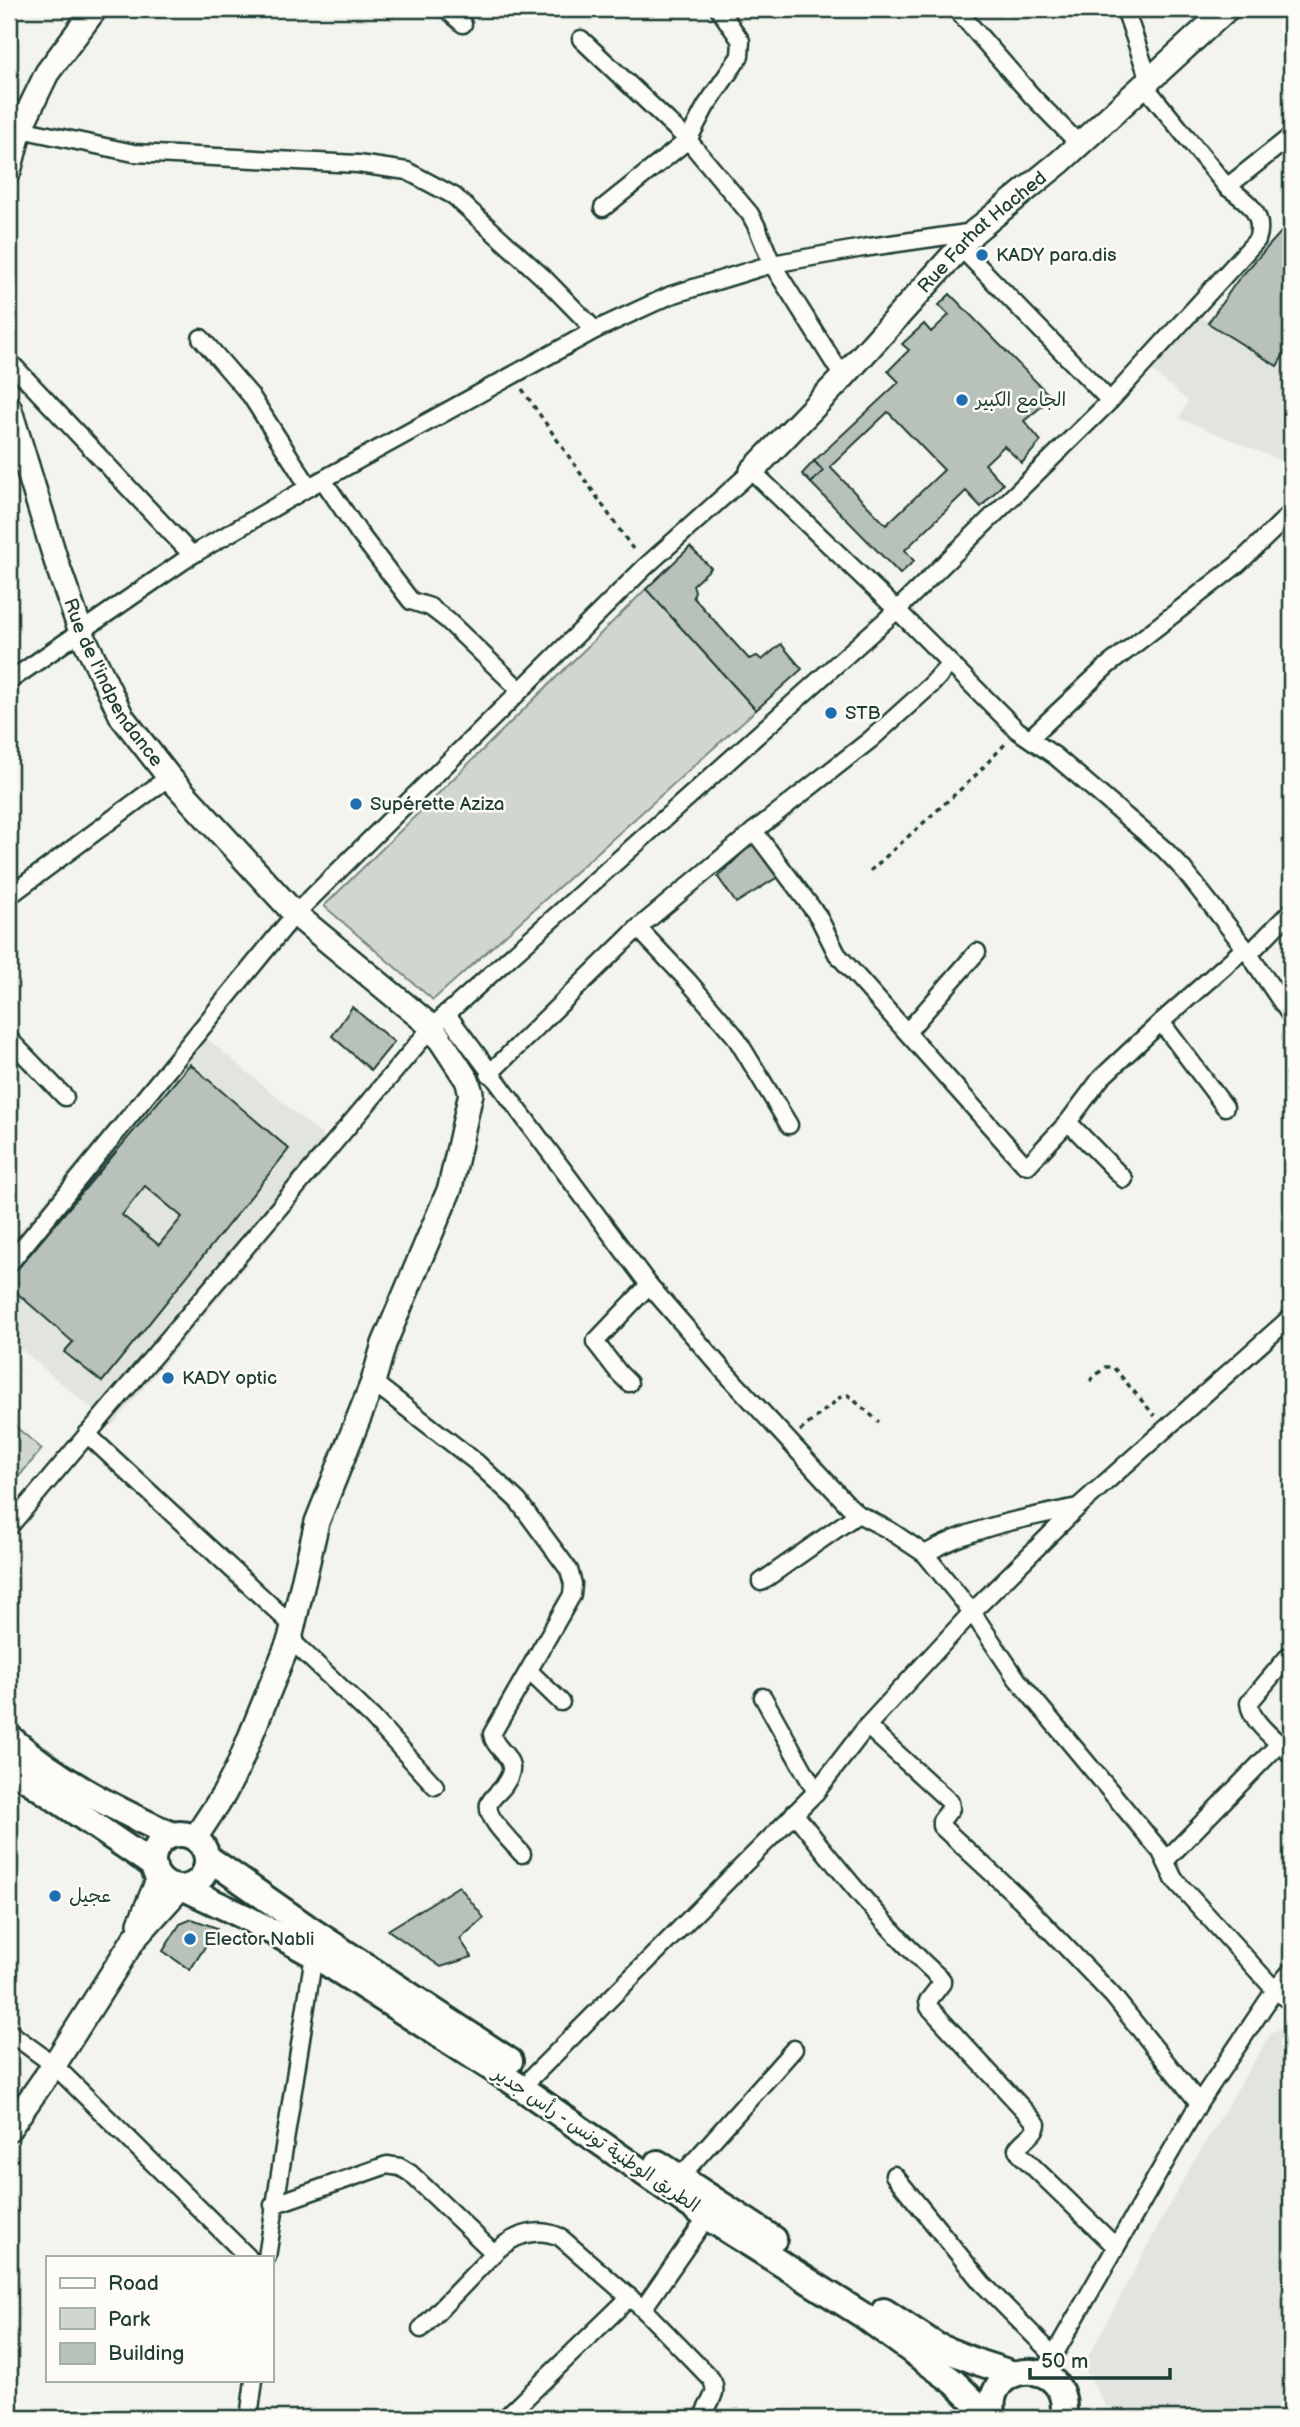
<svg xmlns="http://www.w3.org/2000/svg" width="1300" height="2427" viewBox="0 0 1300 2427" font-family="'Balsamiq Sans','Playpen Sans Arabic',sans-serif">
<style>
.built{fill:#e2e5df}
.green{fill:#d1d6d1;stroke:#788a82;stroke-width:2}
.building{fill:#b9c1bb;stroke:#1f3d34;stroke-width:2;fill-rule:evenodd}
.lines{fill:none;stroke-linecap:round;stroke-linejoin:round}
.street-casing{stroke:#1f3d34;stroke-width:21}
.secondary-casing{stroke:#1f3d34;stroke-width:28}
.primary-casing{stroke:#1f3d34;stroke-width:30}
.path{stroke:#1f3d34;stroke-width:3.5;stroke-dasharray:5 5;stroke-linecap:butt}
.street{stroke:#fdfcf7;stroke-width:16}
.secondary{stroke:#fdfcf7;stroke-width:23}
.primary{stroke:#fdfcf7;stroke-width:24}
.poi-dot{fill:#1f6fb2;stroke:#fdfcf7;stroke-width:2.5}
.labels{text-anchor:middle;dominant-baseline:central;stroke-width:5;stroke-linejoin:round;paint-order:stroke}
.street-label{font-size:19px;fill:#1f3d34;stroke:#fdfcf7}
.poi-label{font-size:19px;fill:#1f3d34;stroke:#fdfcf7;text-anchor:start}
</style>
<rect width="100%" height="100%" fill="#f4f4ef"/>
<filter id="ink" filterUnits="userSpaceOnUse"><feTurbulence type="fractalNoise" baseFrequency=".0143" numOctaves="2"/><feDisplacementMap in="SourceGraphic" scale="14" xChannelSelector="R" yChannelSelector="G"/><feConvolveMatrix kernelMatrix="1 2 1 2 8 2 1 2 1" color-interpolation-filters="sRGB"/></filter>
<g filter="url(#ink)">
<g class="built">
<path d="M1200 315 1208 323 1276 366 1291 342V414L1285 431 1288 464 1179 418 1188 401 1151 370Z"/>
<path d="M191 1025 341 1151 112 1426 9 1339V1244Z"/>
<path d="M1291 2026V2418H1142L1106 2406 1083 2366 1185 2176 1271 2033Z"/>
</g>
<g class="green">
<path d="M646 589 756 710 433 1000 324 906Z"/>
<path d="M9 1421 42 1449 9 1488Z"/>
</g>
<g class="building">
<path d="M1282 231 1291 240V342L1277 366 1208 323 1237 281Z"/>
<path d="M950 294 1052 398 1024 421 1041 441 1022 463 1004 446 985 464 1003 484 981 507 966 491 905 550 914 561 900 574 811 483 823 471 814 461 899 382 888 371 909 350 902 344 924 324 931 332 949 315 939 305ZM888 412 944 470 886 525 830 467Z"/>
<path d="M814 461 823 471 811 483 802 474Z"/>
<path d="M690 547 711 568 693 585 695 591 693 597 749 659 757 656 762 660 781 644 802 669 756 710 646 589Z"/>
<path d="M754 841 781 875 736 903 718 877Z"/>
<path d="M352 1007 394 1042 371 1070 332 1036Z"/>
<path d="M190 1064 289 1149 102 1382 64 1352 73 1342 9 1286V1279ZM145 1186 182 1217 159 1245 122 1215Z"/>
<path d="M459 1886 484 1918 460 1939 472 1957 441 1967 388 1930Z"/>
<path d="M192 1919 217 1928 190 1970 163 1951 180 1924Z"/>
</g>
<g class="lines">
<g class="street-casing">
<g id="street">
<path d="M446 9 463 24"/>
<path d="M956 9 1033 97 1079 144"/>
<path d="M1125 9 1149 80"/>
<path d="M581 39 688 140 750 214 757 227 772 264 843 377"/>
<path d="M1144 85 1227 187"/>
<path d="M20 129 134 153 358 164 407 171 454 196 546 280 595 330"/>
<path d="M603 208 688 140 706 106 740 56 741 41 719 9"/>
<path d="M960 247 1110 401"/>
<path d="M201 338 251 396 309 487"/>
<path d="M9 361 192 555"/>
<path d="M323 480 359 533 411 601 430 607 447 620 519 689"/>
<path d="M9 681 192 555 309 487 595 330 671 295 772 264 863 248 974 232"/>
<path d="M1030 738 1107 666 1238 564 1291 513"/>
<path d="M754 831 818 916 837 954 1024 1164 1028 1165 1068 1122"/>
<path d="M9 896 169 777"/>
<path d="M638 928 688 981 735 1036 789 1125"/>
<path d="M1249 954 1291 911"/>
<path d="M446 1013 649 1285 723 1370 848 1505 858 1514 889 1530 925 1554 972 1612 1017 1679 1161 1852 1174 1879 1275 1990 1291 2002"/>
<path d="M1161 1022 1225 1107"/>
<path d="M907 1032 977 952"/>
<path d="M9 1039 65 1097"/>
<path d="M489 1074 638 928 754 831 870 740 931 685 950 664"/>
<path d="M1124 1179 1068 1122 1101 1078 1161 1022 1245 948"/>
<path d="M9 1264 295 914 645 567 752 471 897 610 1017 730 1055 756 1165 850 1183 869 1245 948 1291 1016"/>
<path d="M373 1382 476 1462 518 1501 569 1570 573 1584 572 1595 492 1734C494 1748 509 1753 511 1767 512 1774 507 1781 503 1787 499 1792 491 1798 489 1804 485 1818 513 1843 522 1854"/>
<path d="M629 1383 619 1373 595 1342 649 1285"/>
<path d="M87 1434 294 1627"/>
<path d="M9 1527 432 1027 897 610 1110 401 1257 240C1266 214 1246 200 1227 187L1291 136"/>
<path d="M925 1554C971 1527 1026 1518 1078 1507"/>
<path d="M761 1582 858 1514"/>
<path d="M290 1639 373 1718 435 1786"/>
<path d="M1291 1653 1249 1703C1251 1723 1278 1741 1291 1755"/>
<path d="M530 1672 561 1702"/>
<path d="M763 1697 816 1792"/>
<path d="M867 1726 950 1802 951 1808 941 1821V1826L1020 1899 1113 1996 1199 2103"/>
<path d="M794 1813C840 1871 886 1929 942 1980V1983L928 2001 929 2007 1037 2124C1036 2134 1022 2140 1017 2149L1021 2155 1115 2246"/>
<path d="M1166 1860 1280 1743"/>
<path d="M9 2032 54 2065 248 2257"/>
<path d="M533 2076 816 1792 867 1726 972 1612 1078 1507 1291 1317"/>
<path d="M894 2175 982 2283 1054 2356"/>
<path d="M680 2177 794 2049"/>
<path d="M273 2205 387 2165 400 2167 410 2173 494 2253C512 2236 536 2226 560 2237L643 2309 711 2379C721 2394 706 2403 703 2418"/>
<path d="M267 2257 314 1955"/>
<path d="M643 2309 707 2217"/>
<path d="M421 2329 494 2253"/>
<path d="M1043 2374 1199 2103 1275 1990 1291 1971"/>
<path d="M249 2418 254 2380"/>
<path d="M505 2418 630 2297"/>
</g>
</g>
<g class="secondary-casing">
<g id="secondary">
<path d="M9 171 20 129 47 73 95 9"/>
<path id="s1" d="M9 407 57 564 81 632 122 717 169 777 295 914 432 1027 467 1080 471 1093 450 1188 384 1344 373 1382 317 1522 290 1639 238 1767 224 1794 195 1838"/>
<path id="s2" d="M752 471 843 377 974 232 1060 162 1227 9"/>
<path d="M140 1923 159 1878"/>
<path d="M9 2129 54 2065 134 1939 180 1888"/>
</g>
</g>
<g class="primary-casing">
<g id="primary">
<path d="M9 1737C58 1780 113 1808 172 1835"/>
<path d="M9 1767 153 1865"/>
<circle cx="180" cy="1861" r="27"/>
<path d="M207 1857 314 1932 510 2061"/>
<path d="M184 1888 245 1917 314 1955 516 2084 707 2217 861 2314 954 2382 991 2418"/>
<path d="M658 2163 774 2239"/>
<path d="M884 2311 937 2346 980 2363 1014 2374"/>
<path d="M994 2418C979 2359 1074 2354 1063 2418"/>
</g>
</g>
<g class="path">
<path d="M522 389 635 552"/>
<path d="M870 871 973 778 1007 742"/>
<path d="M1090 1381 1105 1367H1113L1155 1416"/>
<path d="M800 1431 843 1395H848L879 1422"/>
</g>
<use href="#street" class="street"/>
<use href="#secondary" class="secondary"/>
<use href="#primary" class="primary"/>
</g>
</g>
<g class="poi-dot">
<circle cx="982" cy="255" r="7"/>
<circle cx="962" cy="400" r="7"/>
<circle cx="831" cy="713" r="7"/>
<circle cx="356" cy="804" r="7"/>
<circle cx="168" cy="1378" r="7"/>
<circle cx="55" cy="1896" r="7"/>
<circle cx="190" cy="1939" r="7"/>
</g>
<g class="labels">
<g class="street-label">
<text stroke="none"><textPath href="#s2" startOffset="332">Rue Farhat Hached</textPath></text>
<text stroke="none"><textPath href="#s1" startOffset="296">Rue de l'indpendance</textPath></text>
<text transform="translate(596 2140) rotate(34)">الطريق الوطنية تونس - رأس جدير</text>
</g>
<g class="poi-label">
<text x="996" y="255">KADY para.dis</text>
<text x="976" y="400">الجامع الكبير</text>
<text x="845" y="713">STB</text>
<text x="370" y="804">Supérette Aziza</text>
<text x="182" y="1378">KADY optic</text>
<text x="69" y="1896">عجيل</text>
<text x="204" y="1939">Elector Nabli</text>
</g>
</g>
<rect width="1300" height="2427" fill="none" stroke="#fdfcf7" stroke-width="35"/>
<rect x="18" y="18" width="1265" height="2392" fill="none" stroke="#1f3d34" stroke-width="2.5" filter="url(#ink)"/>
<rect x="46" y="2256" width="228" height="126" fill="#fdfcf7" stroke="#a4b0a9" stroke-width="2"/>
<rect x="60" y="2278" width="35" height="10" fill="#fdfcf7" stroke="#a4b0a9" stroke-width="2"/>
<text x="108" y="2290" font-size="21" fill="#1f3d34">Road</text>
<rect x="60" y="2308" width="35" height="21" fill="#d1d6d1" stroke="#a4b0a9" stroke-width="2"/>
<text x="108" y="2326" font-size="21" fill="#1f3d34">Park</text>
<rect x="60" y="2343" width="35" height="21" fill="#b9c1bb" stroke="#a4b0a9" stroke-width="2"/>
<text x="108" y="2360" font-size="21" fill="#1f3d34">Building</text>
<path d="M1030 2368v10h140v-10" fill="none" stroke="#1f3d34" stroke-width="3.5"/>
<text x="1041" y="2368" font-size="21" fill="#1f3d34" stroke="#fdfcf7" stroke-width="5" paint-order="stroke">50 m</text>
</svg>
